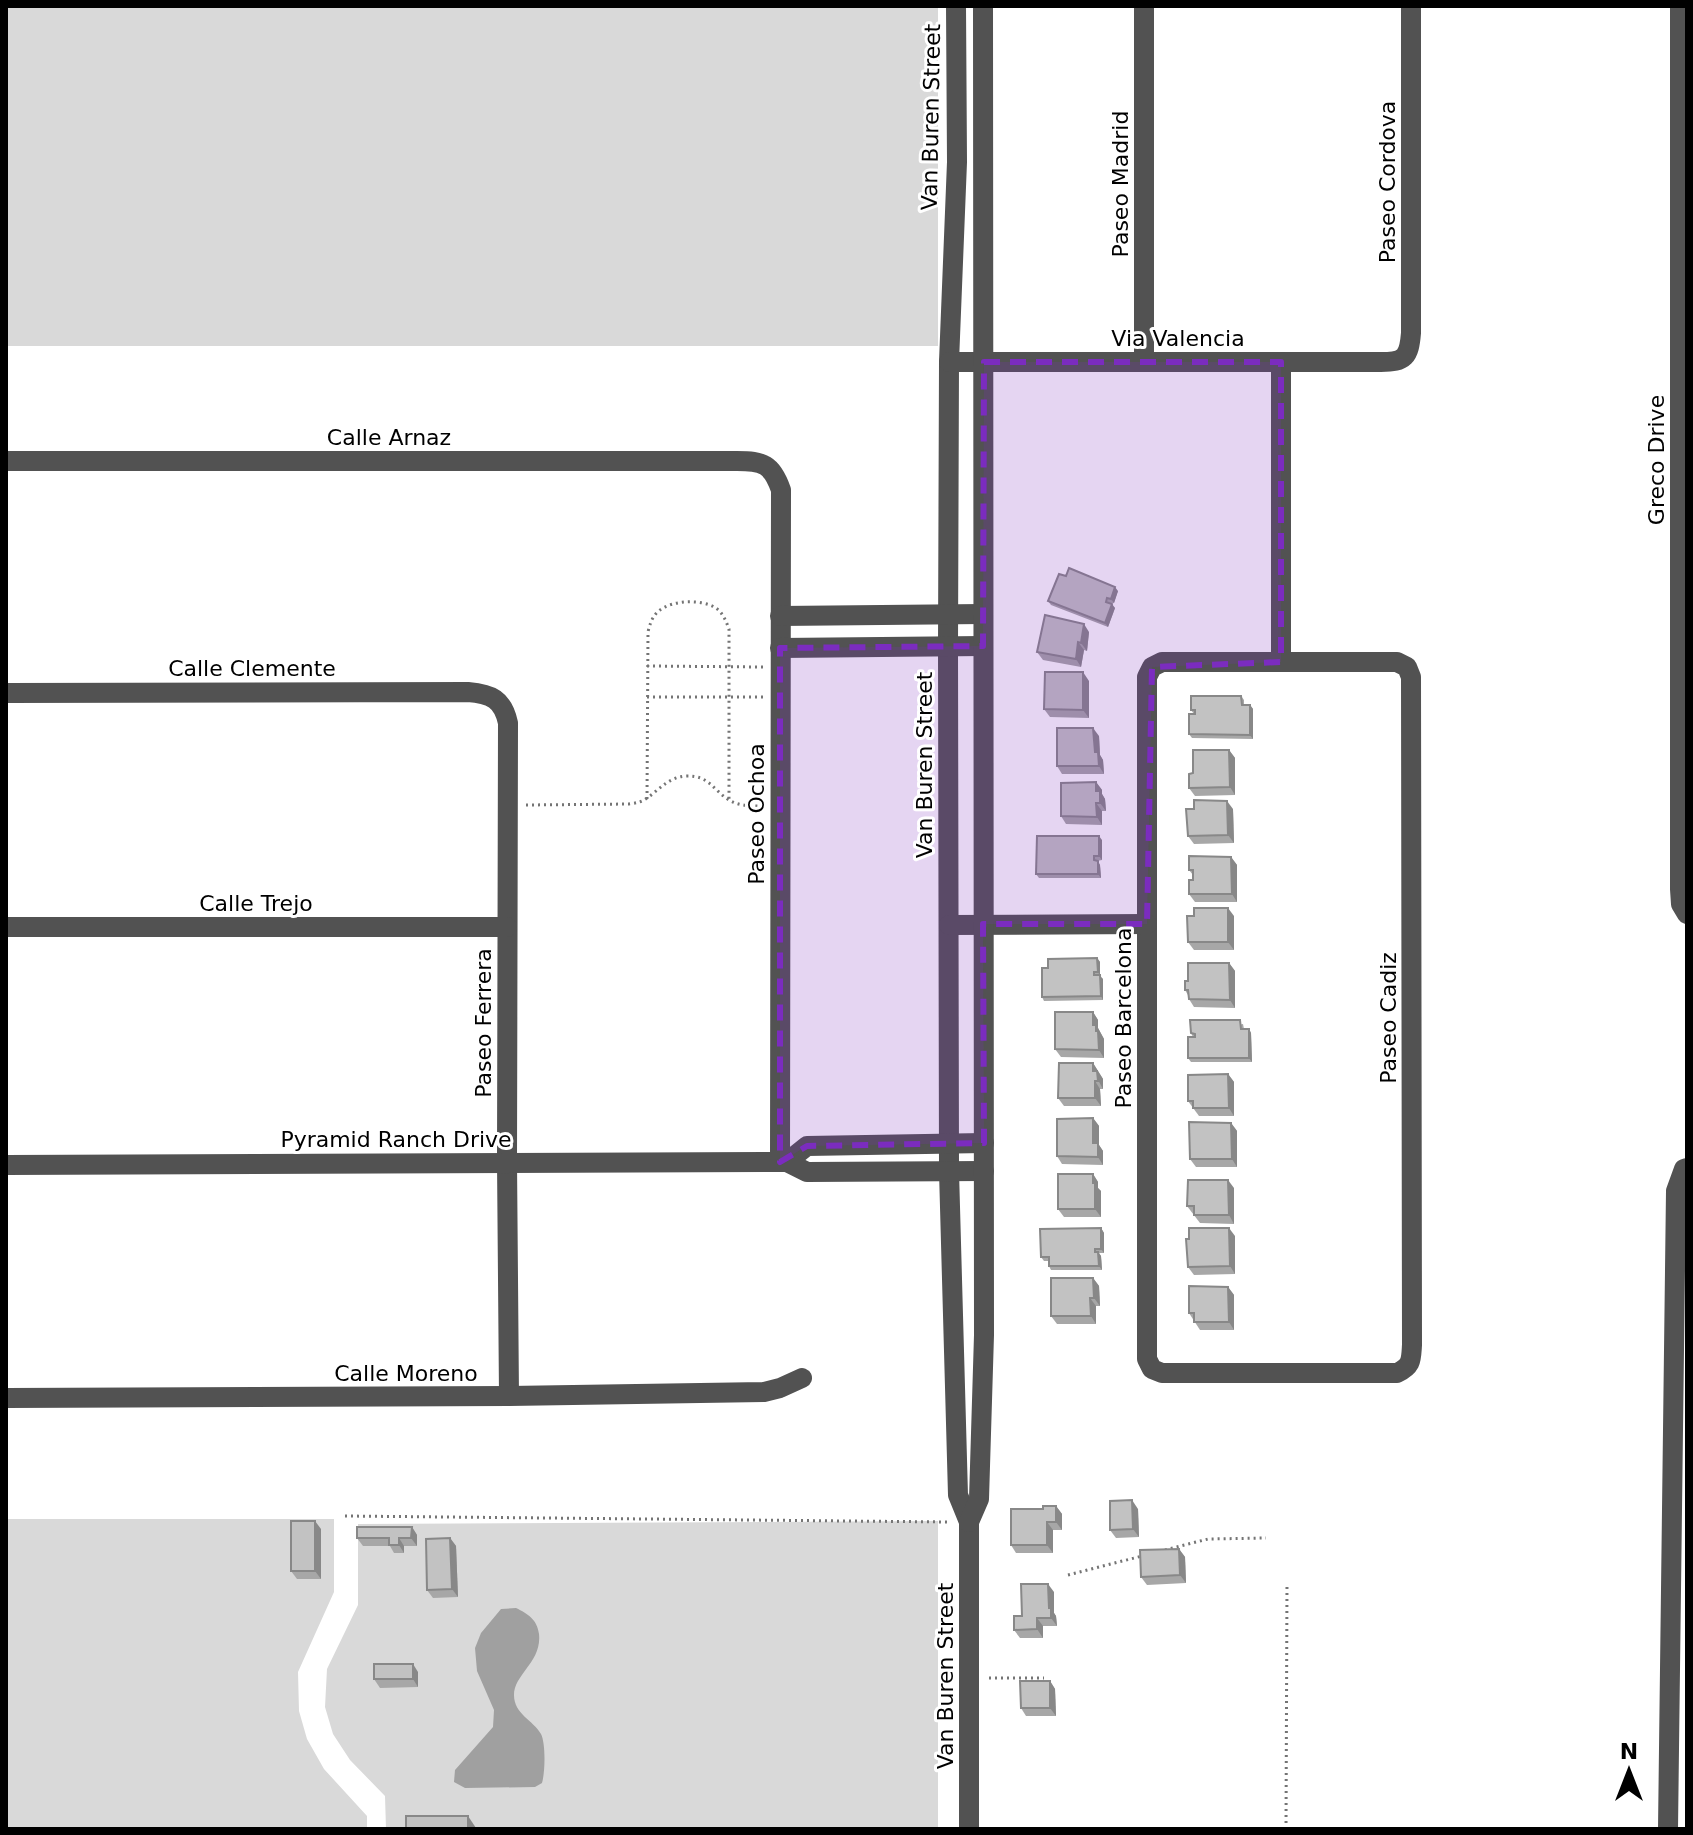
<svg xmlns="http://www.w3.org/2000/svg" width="1693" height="1835" viewBox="0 0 1693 1835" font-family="'DejaVu Sans',sans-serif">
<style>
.green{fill:#d9d9d9}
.water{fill:#a0a0a0}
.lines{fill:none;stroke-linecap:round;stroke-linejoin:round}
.path{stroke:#747474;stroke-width:3;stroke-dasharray:2 4;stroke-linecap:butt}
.minor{stroke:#525252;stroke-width:20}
.wall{fill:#a7a7a7}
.shaded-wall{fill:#888}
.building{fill:#c2c2c2;stroke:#888;stroke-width:2}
.marked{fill:#7b2cbf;fill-opacity:0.2;stroke:#7b2cbf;stroke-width:6;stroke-dasharray:16 10;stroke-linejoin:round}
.labels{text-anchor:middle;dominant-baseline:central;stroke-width:6;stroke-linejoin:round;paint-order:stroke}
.street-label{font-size:22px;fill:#000;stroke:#fff}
</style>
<rect width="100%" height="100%" fill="#fff"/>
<g class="green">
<rect x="6" y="6" width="932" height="340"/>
<path d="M6 1519H334V1592L298 1672 299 1711 307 1739 324 1769 367 1816V1829H6Z"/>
<path d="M938 1521V1829H386L385 1796 350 1760 333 1734 325 1707 327 1669 358 1605V1524Z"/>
</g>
<path class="water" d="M516 1608C528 1614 537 1619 539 1634 542 1662 514 1674 514 1695 514 1714 533 1720 541 1734 546 1744 545 1773 542 1783L535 1787 465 1788 454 1782 455 1770 493 1727 494 1710 477 1671 475 1648 481 1633 501 1609Z"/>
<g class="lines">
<g class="path">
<path d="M647 666 763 667"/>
<path d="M647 697H763"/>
<path d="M647 799 648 632C650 623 653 615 660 610 673 600 702 599 716 608 723 613 726 621 729 629V800"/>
<path d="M526 805 629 804C636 803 642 802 647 798 660 789 669 777 686 776 709 775 713 790 729 800 739 806 750 806 761 806"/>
<path d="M345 1516 949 1522"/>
<path d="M1165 1550 1208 1539 1266 1538"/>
<path d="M1068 1575 1142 1556"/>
<path d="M989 1678H1044"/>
<path d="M1286 1829 1287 1583"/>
</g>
<g class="minor">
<path d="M956 6 957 162 949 362 948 648 949 1171 958 1495 969 1522V1829"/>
<path d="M1144 6V362"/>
<path d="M1680 6V889L1681 904 1687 914"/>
<path d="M949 362H1381C1405 362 1409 357 1411 333V6"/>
<path d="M1281 362V662"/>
<path d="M6 461H737C763 461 772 464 781 490L780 1162"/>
<path d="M780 616 983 614"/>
<path d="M780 648 983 646"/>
<path d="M1162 662H1397L1407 667 1411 677 1412 1345C1411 1360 1412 1366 1397 1373H1162L1152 1369 1147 1359V677L1152 667Z"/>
<path d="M6 693 468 692C491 694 503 699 508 723L507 1162 509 1396"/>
<path d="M949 925 1147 924"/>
<path d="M6 927H507"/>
<path d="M787 1162 807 1146 984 1143"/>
<path d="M6 1165 787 1162 807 1172 984 1171"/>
<path d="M6 1398 509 1396 764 1392 780 1388 802 1378"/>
<path d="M969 1522 979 1499 984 1335 983 6"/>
<path d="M1668 1829 1676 1191 1684 1169 1687 1168"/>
</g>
</g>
<g class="wall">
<path d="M1118 591 1114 603H1109L1115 608 1108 627 1051 605 1048 601Z"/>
<path d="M1089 632 1087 651 1084 650 1081 667 1043 660 1037 652Z"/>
<path d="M1089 681V718L1050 717 1044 709Z"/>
<path d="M1241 696 1244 700V705H1250L1253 709V739L1192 738 1189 734 1194 714 1191 710Z"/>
<path d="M1099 736 1100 755 1103 760 1104 774H1062L1057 766Z"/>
<path d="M1229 750 1235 758V795L1195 796 1189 788Z"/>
<path d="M1096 782 1102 790V794L1105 799 1106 811H1102V825L1066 824 1061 816Z"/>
<path d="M1233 809 1234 843 1194 844 1188 836Z"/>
<path d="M1102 840V860L1097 861 1100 865 1101 878H1039L1036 874Z"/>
<path d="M1231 857 1237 865V902H1195L1189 894 1193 880V875L1189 870Z"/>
<path d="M1234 916V950H1194L1188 942Z"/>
<path d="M1097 958 1100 962V976L1103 979V1000L1044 1001 1042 997 1048 968Z"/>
<path d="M1229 963 1235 971V1008L1194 1007 1189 999 1188 995 1185 990 1188 981Z"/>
<path d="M1093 1012 1098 1020V1028L1104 1039V1058L1061 1057 1055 1049Z"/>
<path d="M1243 1024 1244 1029H1249L1251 1033 1252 1062H1191L1188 1058 1193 1037 1191 1033Z"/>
<path d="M1093 1063 1103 1079V1089H1100L1101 1106H1064L1058 1098Z"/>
<path d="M1228 1074 1234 1082V1116H1199L1188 1101Z"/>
<path d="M1093 1118 1099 1126V1145L1103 1151V1165L1062 1164 1057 1156Z"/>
<path d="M1231 1123 1237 1131V1167H1196L1190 1159Z"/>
<path d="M1093 1174 1098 1182V1188L1101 1191V1217H1064L1058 1209Z"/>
<path d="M1234 1188V1224L1200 1223 1187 1206Z"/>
<path d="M1101 1228 1104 1233V1253H1099L1101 1256 1102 1270H1051L1049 1266V1261H1044L1041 1257Z"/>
<path d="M1235 1236V1274L1194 1275 1188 1267Z"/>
<path d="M1093 1278 1099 1286 1100 1306H1096V1324H1057L1051 1316Z"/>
<path d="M1228 1287 1234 1295V1330H1200L1189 1313Z"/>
<path d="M1056 1506 1062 1514V1530H1053V1553H1016L1011 1545 1043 1509Z"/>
<path d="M1138 1509 1139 1537 1116 1538 1110 1530Z"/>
<path d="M412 1527 417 1535V1546H404V1553H394L390 1546H363L357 1538Z"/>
<path d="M321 1529V1579H297L291 1571Z"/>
<path d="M450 1538 456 1546 458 1597 433 1598 427 1590Z"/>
<path d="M1179 1549 1185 1557 1186 1583 1147 1585 1141 1577Z"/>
<path d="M1054 1592V1613L1056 1616 1057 1626H1043V1638H1020L1014 1630 1022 1616Z"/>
<path d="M418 1672V1687L380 1688 374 1679Z"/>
<path d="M1050 1681 1055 1689 1056 1716H1026L1021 1708Z"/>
</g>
<g class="shaded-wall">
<path d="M1115 587 1118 591 1114 603 1111 599Z"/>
<path d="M1112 604 1115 608 1108 627 1105 623Z"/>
<path d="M1084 624 1089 632 1087 651 1081 643Z"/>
<path d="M1078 642 1084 650 1081 667 1076 659Z"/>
<path d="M1083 672 1089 681V718L1083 710Z"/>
<path d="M1250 705 1253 709V739L1250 735Z"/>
<path d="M1093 728 1099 736 1100 755 1103 760 1104 774 1099 766 1095 752Z"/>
<path d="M1229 750 1235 758V795L1230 787Z"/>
<path d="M1096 782 1102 790V794L1105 799 1106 811 1100 803 1096 791Z"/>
<path d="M1227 801 1233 809 1234 843 1228 835Z"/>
<path d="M1096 803 1102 811V825L1097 817Z"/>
<path d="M1099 836 1102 840V860L1099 856Z"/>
<path d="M1231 857 1237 865V902L1232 894Z"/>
<path d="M1098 861 1100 865 1101 878 1098 874Z"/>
<path d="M1228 908 1234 916V950L1228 942Z"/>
<path d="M1097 958 1100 962V976L1103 979V1000L1101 996 1100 976 1098 972Z"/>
<path d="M1229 963 1235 971V1008L1230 1000Z"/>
<path d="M1093 1012 1098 1020V1028L1104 1039V1058L1099 1050 1093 1025Z"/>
<path d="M1249 1029 1251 1033 1252 1062 1249 1058Z"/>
<path d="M1093 1063 1103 1079V1089L1093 1071Z"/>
<path d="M1228 1074 1234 1082V1116L1229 1108Z"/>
<path d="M1095 1081 1100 1089 1101 1106 1095 1098Z"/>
<path d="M1093 1118 1099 1126V1145L1103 1151V1165L1098 1157 1093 1143Z"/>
<path d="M1231 1123 1237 1131V1167L1232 1159Z"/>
<path d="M1093 1174 1098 1182V1188L1101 1191V1217L1095 1209Z"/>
<path d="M1228 1180 1234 1188V1224L1229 1215Z"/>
<path d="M1101 1228 1104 1233V1253L1101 1249Z"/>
<path d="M1229 1228 1235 1236V1274L1230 1266Z"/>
<path d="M1098 1252 1101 1256 1102 1270 1099 1266Z"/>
<path d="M1093 1278 1099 1286 1100 1306 1094 1298Z"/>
<path d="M1228 1287 1234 1295V1330L1229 1322Z"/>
<path d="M1090 1298 1096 1306V1324L1091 1316Z"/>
<path d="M1132 1500 1138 1509 1139 1537 1133 1529Z"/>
<path d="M1056 1506 1062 1514V1530L1056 1522Z"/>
<path d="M315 1521 321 1529V1579L315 1571Z"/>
<path d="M1047 1522 1053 1530V1553L1047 1545Z"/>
<path d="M412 1527 417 1535V1546L411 1538Z"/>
<path d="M399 1538 404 1546V1553L399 1545Z"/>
<path d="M450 1538 456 1546 458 1597 452 1589Z"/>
<path d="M1179 1549 1185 1557 1186 1583 1180 1575Z"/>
<path d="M1048 1584 1054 1592V1613L1056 1616 1057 1626 1051 1618 1049 1608Z"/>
<path d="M1037 1618 1043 1626V1638L1037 1629Z"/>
<path d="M413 1664 418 1672V1687L413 1679Z"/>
<path d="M1050 1681 1055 1689 1056 1716 1050 1708Z"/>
<path d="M468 1816 476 1828V1829H468Z"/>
</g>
<g class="building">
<path d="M1069 568 1115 587 1111 599 1107 598 1106 602 1112 604 1105 623 1048 601 1059 574 1066 576Z"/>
<path d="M1045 615 1084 624 1081 643 1078 642 1076 659 1037 652Z"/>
<path d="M1045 672H1083V710L1044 709Z"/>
<path d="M1191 696H1241L1242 705H1250V735L1189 734V714H1195V710H1191Z"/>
<path d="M1057 728H1093L1095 752H1098L1099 766H1057Z"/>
<path d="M1193 750H1229L1230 787 1189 788V774L1193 773Z"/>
<path d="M1096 782V791H1100V803H1096L1097 817 1061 816V783Z"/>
<path d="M1194 800 1227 801 1228 835 1188 836 1186 809H1194Z"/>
<path d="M1037 836H1099V856H1094V860L1098 861V874H1036Z"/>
<path d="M1189 856 1231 857 1232 894H1189V880H1193V870H1189Z"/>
<path d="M1194 908H1228V942H1188L1187 916H1194Z"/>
<path d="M1097 958 1098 972H1094V975H1100L1101 996 1042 997V968H1048V959Z"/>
<path d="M1188 963H1229L1230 1000 1189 999 1188 990H1185V981H1188Z"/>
<path d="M1055 1012H1093V1025H1096V1031H1098L1099 1050 1055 1049Z"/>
<path d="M1190 1020H1240L1241 1029H1249V1058H1188V1037H1195V1034L1191 1033Z"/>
<path d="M1059 1063H1093V1071H1097L1098 1081H1095V1098H1058Z"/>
<path d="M1228 1074 1229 1108H1193V1101H1188V1075Z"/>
<path d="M1093 1118V1143H1098V1157L1057 1156V1119Z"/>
<path d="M1189 1122 1231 1123 1232 1159H1190Z"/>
<path d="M1058 1174H1093V1183H1095V1209H1058Z"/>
<path d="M1188 1180H1228L1229 1215H1194V1206H1187Z"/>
<path d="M1101 1228V1249H1095V1252H1098L1099 1266H1049V1257H1041L1040 1229Z"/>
<path d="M1189 1228H1229L1230 1266 1188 1267 1186 1239H1189Z"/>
<path d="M1051 1278H1093L1094 1298H1090L1091 1316H1051Z"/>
<path d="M1189 1286 1228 1287 1229 1322H1194V1313H1189Z"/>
<path d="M1132 1500 1133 1529 1110 1530V1501Z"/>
<path d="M1043 1506H1056V1522H1047V1545H1011V1509H1043Z"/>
<rect x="291" y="1521" width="24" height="50"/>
<path d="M357 1527H412L411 1538H399V1545H389V1538H357Z"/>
<path d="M450 1538 452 1589 427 1590 426 1539Z"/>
<path d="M1179 1549 1180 1575 1141 1577 1140 1550Z"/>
<path d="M1021 1584H1048L1049 1608H1051V1618H1037V1629L1014 1630V1616H1022Z"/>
<rect x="374" y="1664" width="39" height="15"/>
<path d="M1020 1681H1050V1708H1021Z"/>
<rect x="406" y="1816" width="62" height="13"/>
</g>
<path class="marked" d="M984 362H1281V662L1152 667 1147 924H983L984 1143 807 1146 780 1162V648L983 646Z"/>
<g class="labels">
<g class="street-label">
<text transform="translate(931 117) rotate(-89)">Van Buren Street</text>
<text transform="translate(1387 182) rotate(-90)">Paseo Cordova</text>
<text transform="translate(1120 184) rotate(-90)">Paseo Madrid</text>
<text x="1178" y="338">Via Valencia</text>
<text x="389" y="437">Calle Arnaz</text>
<text transform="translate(1656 460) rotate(-90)">Greco Drive</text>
<text x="252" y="668">Calle Clemente</text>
<text transform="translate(924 765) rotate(-90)">Van Buren Street</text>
<text transform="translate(756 814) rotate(-90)">Paseo Ochoa</text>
<text x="256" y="903">Calle Trejo</text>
<text transform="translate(1123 1018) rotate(-90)">Paseo Barcelona</text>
<text transform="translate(1388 1018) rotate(-90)">Paseo Cadiz</text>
<text transform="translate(483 1023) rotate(-90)">Paseo Ferrera</text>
<text x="396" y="1139">Pyramid Ranch Drive</text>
<text x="406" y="1373">Calle Moreno</text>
<text transform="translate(945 1676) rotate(-90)">Van Buren Street</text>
</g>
</g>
<rect width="1693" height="1835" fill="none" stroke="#000000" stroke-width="16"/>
<g transform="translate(1629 1771)" stroke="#ffffff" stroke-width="6" paint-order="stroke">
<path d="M0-6L14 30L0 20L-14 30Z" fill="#000000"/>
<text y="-12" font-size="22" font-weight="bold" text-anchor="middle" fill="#000000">N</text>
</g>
</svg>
